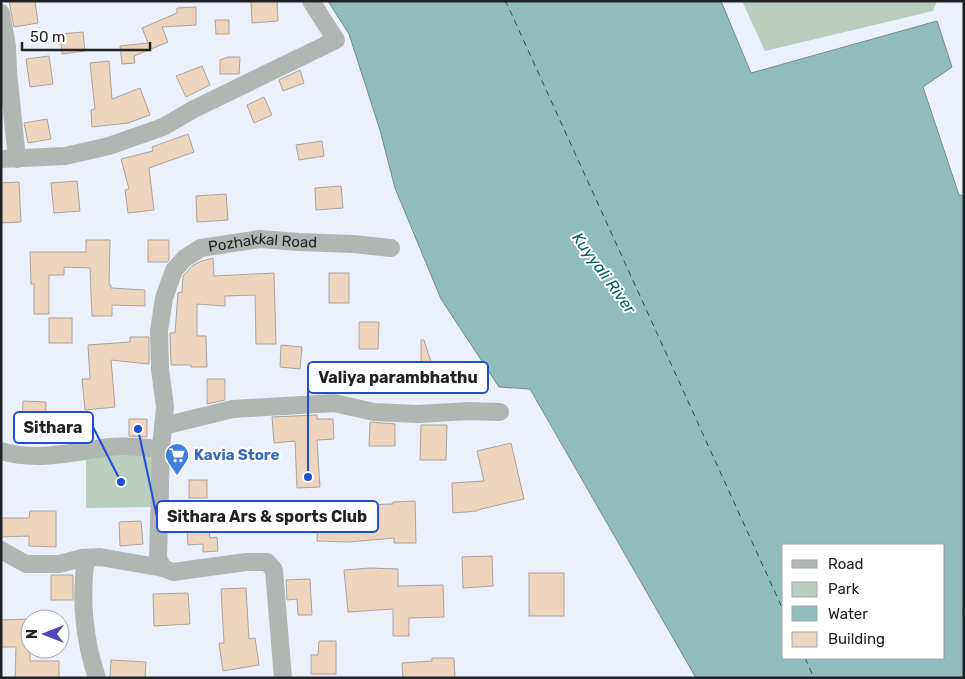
<svg xmlns="http://www.w3.org/2000/svg" width="965" height="679" viewBox="0 0 965 679" font-family="Rubik,sans-serif">
<style>
.green{fill:#b9cebe}
.water{fill:#92bbbc;stroke:#708d8f;fill-rule:evenodd}
.lines{fill:none;stroke-linecap:round;stroke-linejoin:round}
.ferry{stroke:#025e61;stroke-width:1;stroke-dasharray:6 5;stroke-linecap:butt}
.building{fill:#efd4bd;stroke:#aba29b}
.minor{stroke:#b2b6b3;stroke-width:18}
.labels{text-anchor:middle;dominant-baseline:central;stroke-width:4;stroke-linejoin:round;paint-order:stroke}
.street-label{font-size:15px;fill:#212226;stroke:#fff}
.shop-label{font-size:15px;font-weight:bold;fill:#366cbe;stroke:#fff;text-anchor:start}
.water-label{font-size:16px;font-style:italic;fill:#025e61;stroke:#fff}
.leader{fill:none;stroke:#1d4ed8;stroke-width:2}
.callout-dot{fill:#1d4ed8;stroke:#fff;stroke-width:2}
.callout{fill:#fff;stroke:#1d4ed8;stroke-width:2}
.callout-label{font-size:16px;text-anchor:middle;font-weight:bold;fill:#212226}
</style>
<rect width="100%" height="100%" fill="#ebf0fa"/>
<g class="green">
<path d="M742 1H937L933 11 765 51Z"/>
<path d="M155 455 156 507 86 508V456Z"/>
</g>
<path class="water" d="M328 1H721L751 73 937 21 952 67 923 87 959 195H964V599L962 615 964 618V678H696L530 389 499 387 441 299 395 188 380 130 349 34ZM784 545H944V658H784Z"/>
<g class="lines">
<g class="ferry">
<path d="M504 1 507 4 784 612"/>
<path d="M805 658 814 678"/>
</g>
</g>
<g class="building">
<path d="M9 1H35L38 23 14 27Z"/>
<path d="M251 1H277L278 21 252 23Z"/>
<path d="M196 7V25L162 27 168 42 134 56 135 63 122 64 120 46 148 43 142 28 177 13V8Z"/>
<path d="M215 20H229V34H216Z"/>
<path d="M83 32 85 51 62 54 60 34Z"/>
<path d="M49 56 53 84 30 87 26 59Z"/>
<path d="M228 57H240L239 74H220V60Z"/>
<path d="M109 61 112 99 140 88 150 115 128 123 92 127 91 110 95 109 90 63Z"/>
<path d="M202 66 210 85 186 97 176 76Z"/>
<path d="M300 70 304 83 283 91 279 80Z"/>
<path d="M264 97 272 115 254 123 247 105Z"/>
<path d="M47 119 51 139 28 143 24 123Z"/>
<path d="M188 134 194 152 149 168 154 210 128 213 125 190 129 189 121 159 153 151 152 147Z"/>
<path d="M322 141 324 156 299 160 296 145Z"/>
<path d="M77 181 80 211 54 213 51 183Z"/>
<path d="M19 182 21 222 1 223V183Z"/>
<path d="M341 186 343 208 316 210 315 188Z"/>
<path d="M226 194 228 220 197 222 196 196Z"/>
<path d="M86 240H110L109 285H111V288L145 290V306L112 305V316H92L90 268 64 267V275H49V314H34V284H31L30 252H86Z"/>
<path d="M148 240H169V260L167 262H148Z"/>
<path d="M213 258 214 276 274 273 276 344H256L255 295 225 296V306L197 304V336H206L207 367H191V365H171L170 333H175L178 293 182 292 183 276 192 266 199 262Z"/>
<rect x="329" y="273" width="20" height="30"/>
<rect x="49" y="318" width="23" height="25"/>
<path d="M359 322H379L378 349H359Z"/>
<path d="M130 337H149V364L111 360 115 407 85 410 82 379H90L88 345 130 342Z"/>
<path d="M421 340H424L438 384 421 390Z"/>
<path d="M281 345 302 347 300 369 280 367Z"/>
<path d="M207 379H225V400L207 404Z"/>
<path d="M23 401 46 402 45 425 22 424Z"/>
<path d="M317 415V419H333L334 439 317 440 320 487 297 488 295 441 274 443 272 417Z"/>
<path d="M129 419H147V437L129 436Z"/>
<path d="M370 422 395 424V446H369Z"/>
<path d="M421 425H447L446 460H420Z"/>
<path d="M511 443 524 499 477 510V511L453 513 452 483 484 481 477 451Z"/>
<rect x="189" y="480" width="18" height="18"/>
<path d="M415 501 416 543H394V538L348 542 317 541 318 507H359V505L393 504V502Z"/>
<path d="M30 511H56V547L29 546V536L1 537V518H29Z"/>
<path d="M141 521 143 544 120 546 119 522Z"/>
<path d="M209 529 210 538 217 537 218 551 203 552V544L188 545 187 530Z"/>
<path d="M492 556 493 586 463 588 462 557Z"/>
<path d="M370 568 398 569V586L443 585 444 617 409 618V636H393V609L348 612 344 570Z"/>
<rect x="529" y="573" width="35" height="43"/>
<rect x="51" y="575" width="22" height="25"/>
<path d="M310 579 312 615H298L297 599 287 600 286 580Z"/>
<path d="M246 588 249 639 255 638 259 665 223 671 219 643H224L221 589Z"/>
<path d="M188 593 190 624 154 626 153 594Z"/>
<path d="M30 619V661H59V678H15L16 647H1V620Z"/>
<path d="M319 641H336V674H311V655H318Z"/>
<path d="M432 658H454L455 678H403L402 663 432 661Z"/>
<path d="M111 660 146 662 145 678H110Z"/>
</g>
<g class="lines">
<g class="minor">
<path d="M1 13 7 46 8 72 17 159"/>
<path d="M1 159 65 156 109 146 163 127 194 109 336 40 311 1"/>
<path d="M163 426 233 409 334 403 374 412 418 414 469 411 500 412"/>
<path id="s1" d="M161 449 165 407 160 369 159 331 164 298 174 270 185 258 201 248 260 239 299 242 353 244 391 248"/>
<path d="M1 451C37 462 74 452 110 447 127 445 145 448 161 449L158 558 163 568 173 572 246 562H267L274 570 283 678"/>
<path d="M1 550 26 564H59L82 558 100 557 163 568"/>
<path d="M86 558C80 597 84 640 97 678"/>
</g>
</g>
<defs>
<g id="supermarket-pin" transform="scale(1.25)"><path d="M0 17L-7.5 6A9.5 9.5 0 1 1 7.5 6Z" fill="#3f7fe0" stroke="#fff"/><path d="M-6-5.5h2.5l.6 2H6L4.5 2H-2.5L-4.4-4H-6ZM-1.5 3.2a1.3 1.3 0 1 0 .1 0ZM3 3.2a1.3 1.3 0 1 0 .1 0Z" fill="#fff"/></g>
</defs>
<g fill-rule="evenodd">
<use href="#supermarket-pin" x="177" y="455"/>
</g>
<g class="labels">
<g class="street-label">
<text stroke="none"><textPath href="#s1" startOffset="279">Pozhakkal Road</textPath></text>
</g>
<g class="shop-label">
<text x="194" y="455">Kavia Store</text>
</g>
<g class="water-label">
<text transform="translate(604 273) rotate(54)">Kuyyali River</text>
</g>
</g>
<path class="leader" d="M308 477L308 378M121 482L93 427M138 429L157 517"/>
<g class="callout-dot">
<circle cx="308" cy="477" r="5"/>
<circle cx="121" cy="482" r="5"/>
<circle cx="138" cy="429" r="5"/>
</g>
<g class="callout">
<rect x="308" y="362" width="180" height="31" rx="5"/>
<rect x="14" y="412" width="79" height="31" rx="5"/>
<rect x="157" y="501" width="221" height="31" rx="5"/>
</g>
<g class="callout-label">
<text x="398" y="383">Valiya parambhathu</text>
<text x="53" y="433">Sithara</text>
<text x="267" y="522">Sithara Ars &amp; sports Club</text>
</g>
<rect width="965" height="679" fill="none" stroke="#212226" stroke-width="5"/>
<rect x="782" y="544" width="162" height="115" fill="#ffffff" stroke="#a6a7a8"/>
<rect x="792" y="560" width="25" height="8" fill="#b2b6b3" stroke="#a6a7a8"/>
<text x="828" y="569" font-size="15" fill="#212226">Road</text>
<rect x="792" y="582" width="25" height="15" fill="#b9cebe" stroke="#a6a7a8"/>
<text x="828" y="594" font-size="15" fill="#212226">Park</text>
<rect x="792" y="606" width="25" height="15" fill="#92bbbc" stroke="#a6a7a8"/>
<text x="828" y="619" font-size="15" fill="#212226">Water</text>
<rect x="792" y="632" width="25" height="15" fill="#efd4bd" stroke="#a6a7a8"/>
<text x="828" y="644" font-size="15" fill="#212226">Building</text>
<g transform="translate(45 634) rotate(270)"><circle r="24" fill="#ffffff" stroke="#a6a7a8"/>
<path d="M0-4L9 19L0 12L-9 19Z" fill="#4e46bd"/>
<text y="-8" font-size="14" font-weight="bold" text-anchor="middle" fill="#212226">N</text>
</g>
<path d="M22 42v8h128v-8" fill="none" stroke="#212226" stroke-width="2.5"/>
<text x="30" y="42" font-size="15" fill="#212226" stroke="#ffffff" stroke-width="4" paint-order="stroke">50 m</text>
</svg>
